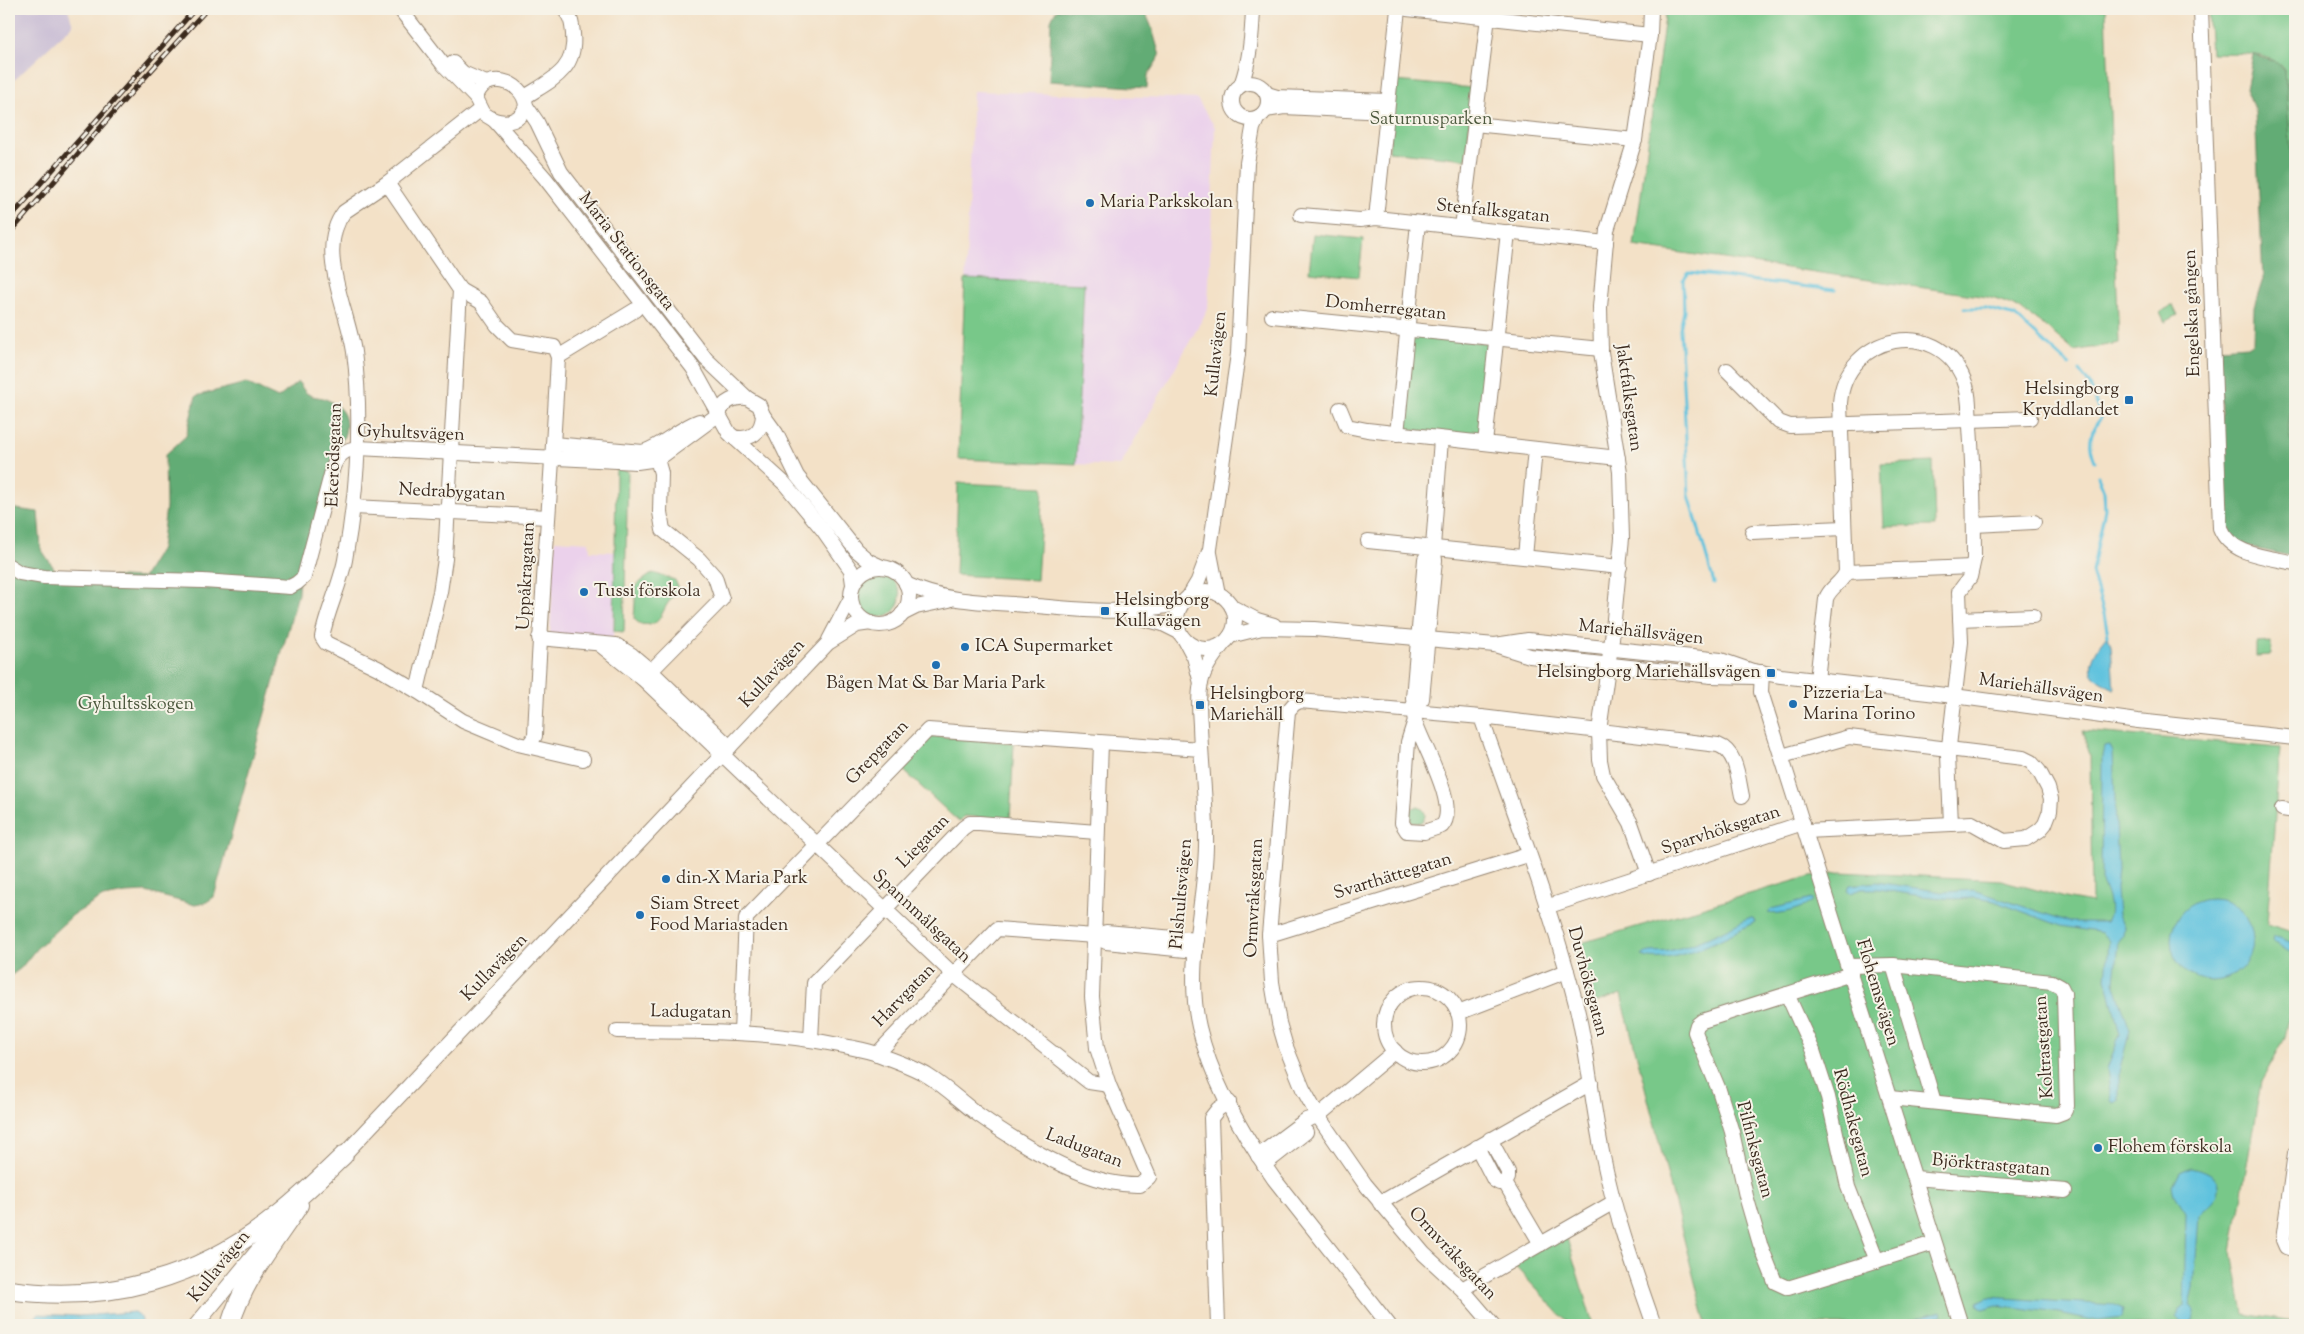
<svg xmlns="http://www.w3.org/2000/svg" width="2304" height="1334" viewBox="0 0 2304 1334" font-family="'Sorts Mill Goudy',serif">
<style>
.built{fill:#ebd1eb}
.industrial{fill:#cbbfd5}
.green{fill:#78c889;stroke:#5a7954}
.forest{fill:#62ac75;stroke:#4e6b4a}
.water{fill:#5fc2de;stroke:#4d767e}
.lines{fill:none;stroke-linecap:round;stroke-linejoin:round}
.stream{stroke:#5fc2de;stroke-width:3}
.minor-casing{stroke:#978672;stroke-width:16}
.major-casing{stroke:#978672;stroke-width:20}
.minor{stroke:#fff;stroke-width:14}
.major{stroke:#fff;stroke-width:18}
.rail-casing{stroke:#3b2a1e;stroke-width:5}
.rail{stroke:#f7f3e8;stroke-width:3;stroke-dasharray:9;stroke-linecap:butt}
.poi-dot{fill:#1f6fb2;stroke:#f7f3e8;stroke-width:2}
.labels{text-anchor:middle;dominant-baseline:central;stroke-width:4;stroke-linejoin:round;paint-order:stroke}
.park-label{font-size:18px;fill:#4d593e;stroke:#f7f3e8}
.poi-label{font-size:18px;fill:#3b2a1e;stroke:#f7f3e8;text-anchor:start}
.street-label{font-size:18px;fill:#3b2a1e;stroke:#f7f3e8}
</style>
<rect width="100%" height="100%" fill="#f7f3e8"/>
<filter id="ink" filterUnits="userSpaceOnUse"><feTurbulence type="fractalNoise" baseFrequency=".02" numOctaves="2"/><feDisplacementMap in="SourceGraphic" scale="10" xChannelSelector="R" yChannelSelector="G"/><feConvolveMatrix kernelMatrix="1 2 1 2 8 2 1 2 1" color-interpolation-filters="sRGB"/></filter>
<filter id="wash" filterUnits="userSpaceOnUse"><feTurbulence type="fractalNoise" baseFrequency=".0096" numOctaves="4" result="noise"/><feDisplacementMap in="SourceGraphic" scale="20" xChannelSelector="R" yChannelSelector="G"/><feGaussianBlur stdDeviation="1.12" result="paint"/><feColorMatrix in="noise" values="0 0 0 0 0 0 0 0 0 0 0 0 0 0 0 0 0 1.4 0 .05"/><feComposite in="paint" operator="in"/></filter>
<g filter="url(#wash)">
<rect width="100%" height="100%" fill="#f3e1c7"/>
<g class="built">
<path d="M973 91 1197 99 1215 127 1208 309 1120 466 958 459Z"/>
<path d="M555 540 589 542 590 551 615 552 613 638 550 635Z"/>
</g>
<path class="industrial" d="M9 9H68L73 25 9 85Z"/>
<g class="green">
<path d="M1666 9H2106L2119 343 2074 351C2044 326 2026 306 1987 297L1634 246Z"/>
<path d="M2208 9H2295V158L2291 155 2285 70C2271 50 2234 54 2211 53Z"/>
<path d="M1396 81 1473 88 1466 159 1389 151Z"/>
<path d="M1313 234 1363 239 1359 277 1309 272Z"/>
<path d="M965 279 1084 284 1076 464 958 459Z"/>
<path d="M2173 305 2178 315 2165 322 2160 312Z"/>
<path d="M1413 335 1492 344 1481 438 1402 429Z"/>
<path d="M2295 396V447C2283 431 2291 414 2295 396Z"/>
<path d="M1933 462 1935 526 1884 527 1881 464Z"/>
<path d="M616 469 628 471 624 632 614 631Z"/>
<path d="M958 483 1043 487 1037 580 955 575Z"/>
<path d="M653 573 675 580 678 587C675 596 669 600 665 608 658 622 657 626 640 624L634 619 636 585Z"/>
<circle cx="879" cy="596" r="21"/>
<path d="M2271 642V655L2256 656V643Z"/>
<path d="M2082 731 2280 748 2267 924 2295 933V982L2285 1038 2261 1082 2232 1252 2243 1314 2295 1322V1325H1706L1621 994 1591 1004 1574 945 1811 876 1841 872 2001 880 2069 899 2092 903 2090 755Z"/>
<path d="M930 736 1014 743 1010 820 964 816 959 822 900 767Z"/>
<circle cx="1417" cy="815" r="8"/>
<path d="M1566 1235 1593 1325H1570L1512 1263Z"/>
</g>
<g class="forest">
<path d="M1061 9H1144L1152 28 1160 56 1148 75 1147 88 1049 81 1051 20 1056 10Z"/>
<path d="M2253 55 2277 62 2285 71 2291 154 2295 158V396C2291 414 2283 431 2295 447V557L2243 546 2226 533 2220 348 2247 346 2253 342 2254 307 2263 279 2255 112 2246 89Z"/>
<path d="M298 382C301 385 304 392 308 394 312 397 319 397 323 398 348 407 352 427 338 448L299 578 298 594 214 897 205 903 195 905 146 892 126 893 103 897 73 915 36 949 21 968 9 977V508L38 512 41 549 58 574 143 578 161 548 166 507 165 455 186 436 196 396 246 383 278 398Z"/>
</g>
<g class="water">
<path d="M2108 635 2111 646 2114 690C2109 685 2103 684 2098 680 2082 667 2099 646 2108 635Z"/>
<path d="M2110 746 2113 752 2118 870 2116 889 2118 915 2124 926 2123 936 2118 942 2114 982 2130 1030 2119 1072V1101L2114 1103 2111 1101 2107 1068 2120 1035 2106 978 2109 941 2102 933 2061 926 1994 901 1975 898 1953 899 1921 896 1878 889H1861L1851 893 1847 890 1850 885 1877 882 1943 892 1974 890 2070 922H2106C2114 911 2107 892 2101 881L2102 756 2104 747Z"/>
<circle cx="2212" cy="940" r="41"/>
<path d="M1811 899 1813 901C1805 908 1778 916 1768 913L1771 909Z"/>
<path d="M1748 918H1753L1755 922C1729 935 1672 968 1642 956 1648 949 1660 953 1668 951 1696 945 1723 931 1748 918Z"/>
<path d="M2273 937 2280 938 2295 944V953L2272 942Z"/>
<path d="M2191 1167C2208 1170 2229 1180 2214 1201 2210 1206 2203 1210 2199 1215L2194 1289 2190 1305 2194 1310 2195 1316 2190 1325H2184L2176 1317 2178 1310 2184 1306 2186 1212 2175 1195 2173 1186 2180 1172Z"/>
<path d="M1988 1297 2116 1305 2124 1309 2122 1318 2098 1321 2059 1313 1997 1305 1983 1309 1979 1307 1978 1302Z"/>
<path d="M1941 1311 1942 1315 1905 1325 1897 1324Z"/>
<path d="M134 1312 141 1317 143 1325H37L34 1318 39 1314 79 1316Z"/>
</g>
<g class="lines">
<g class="stream">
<path d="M1964 308H1986L2015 316 2069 365"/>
<path d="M2079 371 2090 385 2101 418C2089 432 2088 445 2095 461"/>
<path d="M2098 476 2104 491 2105 509 2092 572 2104 614 2108 635"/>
<path d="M1714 583 1689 495 1680 329 1684 311 1683 280 1689 273 1835 290"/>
</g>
</g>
</g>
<g filter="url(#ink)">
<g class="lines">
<g class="minor-casing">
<g id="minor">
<path d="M400 9 442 63 476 98 484 114 494 120 545 178 693 368 729 433 784 483 823 530 851 570 853 584"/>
<path d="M1407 9 1650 35"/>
<path d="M2201 9 2220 528C2231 556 2269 557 2295 563"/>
<path d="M453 63 463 73 486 83"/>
<circle cx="1250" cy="101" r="18"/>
<path d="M1241 85C1250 60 1252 35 1253 9"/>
<path d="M1267 94 1277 97 1388 101"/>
<path d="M525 97C551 80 577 70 573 34 572 23 571 17 564 9"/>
<path d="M476 98C483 69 524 80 526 106 521 121 508 124 494 120"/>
<path d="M526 106 537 122 561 172 706 359 747 398 759 405 763 415 776 433 797 476 856 550 869 561 882 567"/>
<path d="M481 109 387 183 344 212C315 250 348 309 354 352 363 421 357 492 345 560 340 586 327 611 322 637L326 643 378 668 417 691 463 721 518 744 583 759"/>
<path d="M1266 110 1284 107 1387 112"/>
<path d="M1474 124 1635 140"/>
<path d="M387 183 460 290 445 559 440 592 417 691"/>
<path d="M1301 215 1360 220 1376 218 1606 243"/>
<path d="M1376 218 1398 9"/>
<path d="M1462 227 1488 17"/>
<path d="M460 290 481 302 497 325 512 340 554 347 558 357C552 484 540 610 535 736L528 746"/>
<path d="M1272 316 1601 349"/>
<path d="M558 357 635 310"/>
<path d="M1727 370 1779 422 1790 426 2030 418"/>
<path d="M1340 409 1347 426 1367 430 1618 458"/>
<path d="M719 414C723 401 735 397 747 398"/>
<path d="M1397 434 1418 223"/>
<path d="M733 437C750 441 762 433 763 415"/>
<path d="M1485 443 1508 232"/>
<path d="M553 444 643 452C664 445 679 428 699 421"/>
<path d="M354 507 548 517"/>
<path d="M1974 525 2034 522"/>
<path d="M1752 532 1844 528"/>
<path d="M1368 541 1620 567"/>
<path d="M1210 553 1218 594"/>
<path d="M1525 557 1535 449"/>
<path d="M9 566 20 573 44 577 203 581 290 587 297 583 304 577 333 467C338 455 345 449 358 448L637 462 658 459 719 414"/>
<circle cx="880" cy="596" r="29"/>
<path d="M1846 572 1972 567"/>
<path d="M906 584C944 602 985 602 1026 605 1081 610 1127 616 1182 603"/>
<circle cx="1206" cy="620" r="29"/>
<path d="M1189 596 1198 581 1210 549 1230 409 1238 354 1247 163 1253 128 1258 117"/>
<path d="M1232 607 1257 620 1274 625"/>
<path d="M902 614 916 607 949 600"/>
<path d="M1132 616 1163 624 1179 632"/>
<path d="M1960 619 2033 616"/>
<path d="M1230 636 1262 628 1314 629 1495 645 1530 656 1711 676 1756 677"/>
<path d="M539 638 616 645 632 655 651 671 730 747"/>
<path d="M829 640 851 598"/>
<path d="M1186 642 1194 657 1201 683"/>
<path d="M599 644 643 679 953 974 1089 1082 1109 1085"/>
<path d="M1223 644C1214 656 1204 668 1201 683 1198 696 1199 712 1200 725 1201 765 1207 805 1206 846 1205 905 1185 967 1199 1027 1211 1079 1243 1135 1274 1179L1389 1325"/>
<path d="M1495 645 1528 640 1721 660 1753 671 1781 676 1954 696 2138 721 2295 738"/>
<path d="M1762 672 1761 692 1961 1325"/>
<path d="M643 679 722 599 715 577 699 559 663 530 660 512 661 473 654 449"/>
<path d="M1817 680 1826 599C1829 588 1842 583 1846 572L1840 403C1845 334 1938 315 1964 380 1970 394 1969 411 1970 426 1973 470 1974 515 1974 559L1970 577 1959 592 1961 642 1948 755 1951 824"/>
<path d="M1422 699 1435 560 1433 547 1441 439"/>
<path d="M1481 717 1718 745C1737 752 1738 778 1742 796"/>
<path d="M1415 720 1408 742 1402 823 1407 831 1424 832 1442 826C1460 807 1422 744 1415 721 1413 714 1414 705 1413 698L1425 559 1433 547"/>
<path d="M1782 756 1849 737 2023 758 2031 762 2039 771 2048 788 2051 799 2050 811 2045 824 2040 830 2026 839 2004 841 1972 823 1806 831"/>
<path d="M2282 809 2295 811"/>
<path d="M1649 874 1631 823 1603 775 1600 760 1599 731 1612 639 1622 538 1620 472 1601 352 1600 307 1607 230 1635 140 1650 35 1651 9"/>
<path d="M1546 907 1803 823"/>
<path d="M1269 935 1528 855"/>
<path d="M1095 936 1106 942 1196 951"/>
<path d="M1893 965 1934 1102"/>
<path d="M1849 966 1893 965 2052 982 2061 987 2064 993 2067 1106 2064 1112 2056 1115 1890 1098"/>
<path d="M1851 974 1702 1021 1697 1025 1695 1032 1719 1090 1732 1132 1746 1196 1760 1244 1775 1282 1788 1288 1934 1243"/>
<circle cx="1422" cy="1025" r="38"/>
<path d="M1787 994 1813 1051 1828 1097 1848 1187 1877 1261"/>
<path d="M1458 1013 1567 971"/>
<path d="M617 1031C691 1032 766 1030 839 1045 852 1048 867 1050 880 1055 895 1061 914 1067 928 1076 946 1087 960 1101 976 1113 1018 1143 1087 1187 1140 1185L1149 1177 1109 1085 1097 1048 1092 997 1101 743"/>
<path d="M741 1032 746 918 928 730 1201 749"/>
<path d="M811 1039 814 983 963 828 970 823H979L1097 832"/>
<path d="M877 1054 997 929 1095 936 1106 932 1197 940"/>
<path d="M1477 1147 1494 1180 1499 1183H1505L1508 1178V1172L1490 1139"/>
<path d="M2295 1153 2283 1240 2286 1247 2295 1250"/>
<path d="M1258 1156 1306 1120 1318 1116 1395 1051"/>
<path d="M337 1162 828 643 857 625 871 623"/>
<path d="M1264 1165 1306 1132"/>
<path d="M1915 1178 2065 1191"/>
<path d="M1505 1183 1541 1244"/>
<path d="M1380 1203 1591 1083"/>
<path d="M1462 1289 1614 1202"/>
<path d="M196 1325 272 1233"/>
<path d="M1218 1325 1211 1118 1218 1109 1229 1102"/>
<path d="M1493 1325 1462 1289 1424 1254 1365 1184 1318 1116 1303 1089 1286 1047 1279 1023 1272 982 1269 935 1288 711 1294 704 1300 701 1481 717C1512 807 1547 897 1572 989 1587 1042 1591 1098 1602 1152 1614 1212 1634 1268 1654 1325"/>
</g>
</g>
<g class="major-casing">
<g id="major">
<path d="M9 1290C109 1304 201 1278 279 1214 302 1196 323 1175 344 1155"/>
<path d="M230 1325C244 1278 273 1245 299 1205"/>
</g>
</g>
<use href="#minor" class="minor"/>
<use href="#major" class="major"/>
<g class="rail-casing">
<g id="rail">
<path d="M9 219 195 9"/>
<path d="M9 234 119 106 207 9"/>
</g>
</g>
<use href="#rail" class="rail"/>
</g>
</g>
<g class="poi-dot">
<circle cx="1090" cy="203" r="5"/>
<rect x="2124" y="395" width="10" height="10" rx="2.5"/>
<circle cx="584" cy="592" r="5"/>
<rect x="1100" y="606" width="10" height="10" rx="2.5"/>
<circle cx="965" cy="647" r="5"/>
<circle cx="936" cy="665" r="5"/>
<rect x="1766" y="668" width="10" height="10" rx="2.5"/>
<circle cx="1793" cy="704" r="5"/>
<rect x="1195" y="700" width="10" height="10" rx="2.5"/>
<circle cx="666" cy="879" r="5"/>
<circle cx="640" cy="915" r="5"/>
<circle cx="2098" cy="1148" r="5"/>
</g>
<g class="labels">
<g class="park-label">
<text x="1431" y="120">Saturnusparken</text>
<text x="136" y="705">Gyhultsskogen</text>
</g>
<g class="poi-label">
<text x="1100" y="203">Maria Parkskolan</text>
<text x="2119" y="390" text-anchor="end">Helsingborg<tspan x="2119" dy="21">Kryddlandet</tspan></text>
<text x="594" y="592">Tussi förskola</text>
<text x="1115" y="601">Helsingborg<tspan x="1115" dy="21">Kullavägen</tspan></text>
<text x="975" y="647">ICA Supermarket</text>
<text x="1761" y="673" text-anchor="end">Helsingborg Mariehällsvägen</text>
<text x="936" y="684" text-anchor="middle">Bågen Mat &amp; Bar Maria Park</text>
<text x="1803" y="694">Pizzeria La<tspan x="1803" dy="21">Marina Torino</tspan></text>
<text x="1210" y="695">Helsingborg<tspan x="1210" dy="21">Mariehäll</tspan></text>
<text x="676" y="879">din-X Maria Park</text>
<text x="650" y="905">Siam Street<tspan x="650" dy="21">Food Mariastaden</tspan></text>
<text x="2108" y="1148">Flohem förskola</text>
</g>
<g class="street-label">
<text transform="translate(1493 212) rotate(6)">Stenfalksgatan</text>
<text transform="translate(626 252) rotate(52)">Maria Stationsgata</text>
<text transform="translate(1386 309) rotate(6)">Domherregatan</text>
<text transform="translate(2193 313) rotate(-92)">Engelska gången</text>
<text transform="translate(1217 354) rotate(-84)">Kullavägen</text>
<text transform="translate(1628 398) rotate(82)">Jaktfalksgatan</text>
<text transform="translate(411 434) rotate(2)">Gyhultsvägen</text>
<text transform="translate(335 455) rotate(-88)">Ekerödsgatan</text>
<text transform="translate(452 493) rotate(3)">Nedrabygatan</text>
<text transform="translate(527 576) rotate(-87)">Uppåkragatan</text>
<text transform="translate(1641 633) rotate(6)">Mariehällsvägen</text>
<text transform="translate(773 674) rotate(-47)">Kullavägen</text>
<text transform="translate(2041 689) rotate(8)">Mariehällsvägen</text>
<text transform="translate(878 753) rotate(-46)">Grepgatan</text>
<text transform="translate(1721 831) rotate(-18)">Sparvhöksgatan</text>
<text transform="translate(924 842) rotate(-46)">Liegatan</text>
<text transform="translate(1393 877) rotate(-17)">Svarthättegatan</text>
<text transform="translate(1182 894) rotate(-85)">Pilshultsvägen</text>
<text transform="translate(1255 898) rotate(-87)">Ormvråksgatan</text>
<text transform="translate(921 917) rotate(43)">Spannmålsgatan</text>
<text transform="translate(495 968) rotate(-46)">Kullavägen</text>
<text transform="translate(1587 982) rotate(75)">Duvhöksgatan</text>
<text transform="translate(1877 993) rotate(73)">Flohemsvägen</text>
<text transform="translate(905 996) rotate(-46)">Harvgatan</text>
<text transform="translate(691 1013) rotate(1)">Ladugatan</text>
<text transform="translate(2045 1047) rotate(-94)">Koltrastgatan</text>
<text transform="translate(1852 1123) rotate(75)">Rödhakegatan</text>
<text transform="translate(1084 1149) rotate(21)">Ladugatan</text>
<text transform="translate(1754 1150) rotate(75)">Pilfinksgatan</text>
<text transform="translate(1991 1166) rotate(5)">Björktrastgatan</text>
<text transform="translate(1452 1254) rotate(47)">Ormvråksgatan</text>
<text transform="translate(220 1267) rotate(-51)">Kullavägen</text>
</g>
</g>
<rect width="2304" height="1334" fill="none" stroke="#f7f3e8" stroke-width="30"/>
</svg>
